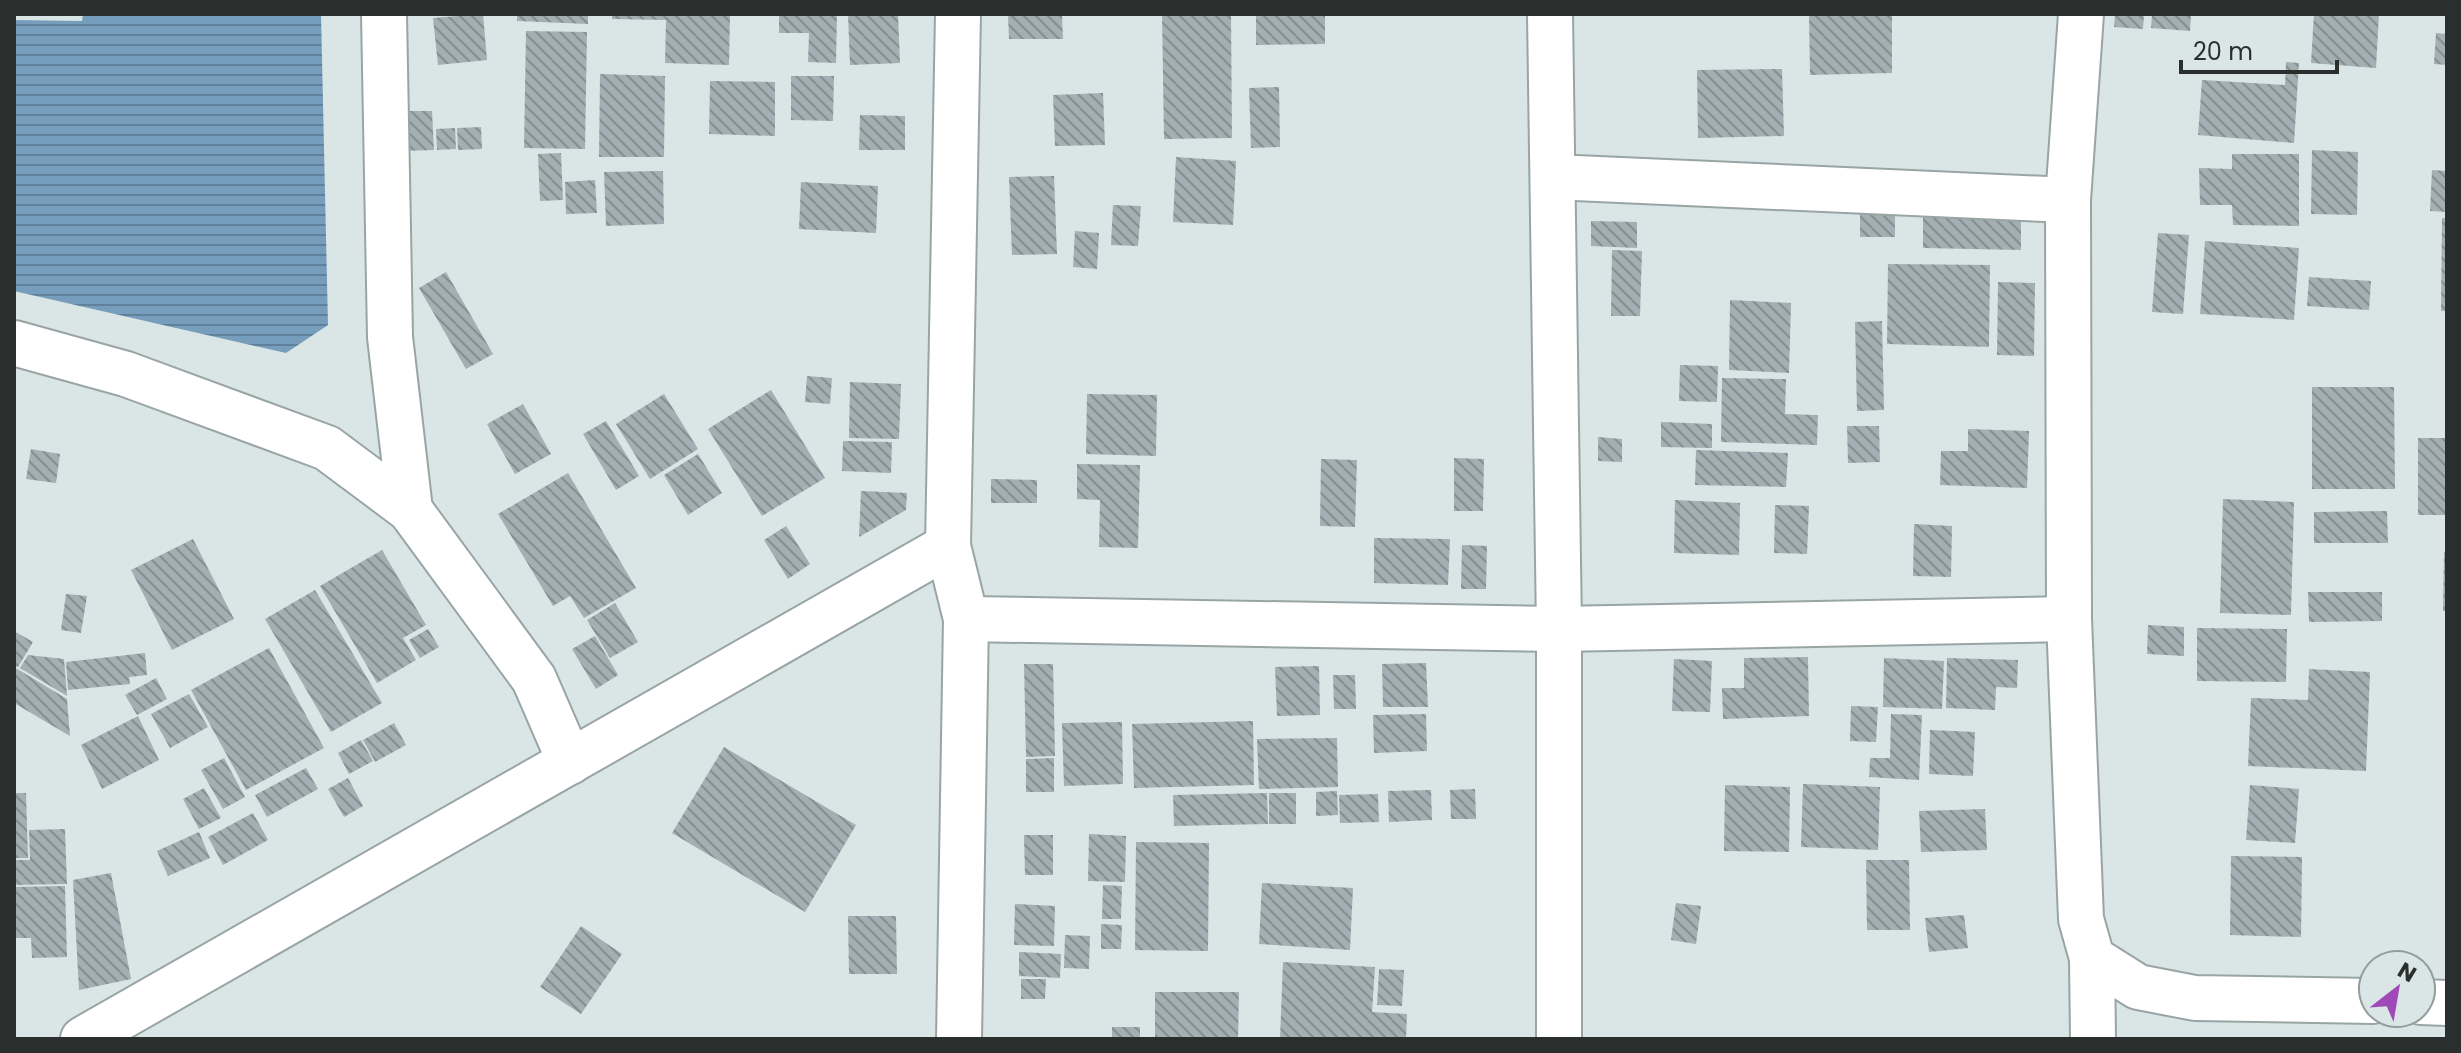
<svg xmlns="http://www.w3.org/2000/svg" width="2461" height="1053" viewBox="0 0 2461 1053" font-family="Poppins,sans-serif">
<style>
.water{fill:url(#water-rules)}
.building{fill:url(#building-back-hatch)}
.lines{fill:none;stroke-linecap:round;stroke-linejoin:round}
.minor-casing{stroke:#99a5a4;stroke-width:48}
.minor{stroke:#fff;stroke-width:44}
</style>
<defs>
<pattern id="water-rules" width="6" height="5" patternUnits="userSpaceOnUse" patternTransform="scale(2)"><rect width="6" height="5" fill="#769dbc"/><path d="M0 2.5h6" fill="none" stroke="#618099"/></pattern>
<pattern id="building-back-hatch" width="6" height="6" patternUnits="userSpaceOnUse" patternTransform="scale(2)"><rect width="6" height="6" fill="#a3afb2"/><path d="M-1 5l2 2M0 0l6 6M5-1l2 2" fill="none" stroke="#858f91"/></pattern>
</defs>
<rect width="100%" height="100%" fill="#d9e6e5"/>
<path class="water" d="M83 14H321L328 325 286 353 14 291V20L82 21Z"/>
<g class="building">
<path d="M483 14 487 60 438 65 433 18Z"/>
<path d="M517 14H588V24L517 21Z"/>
<path d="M612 14H730L729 65 665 63 666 20 612 19Z"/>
<path d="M779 14H837L836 63 808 62 809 33H779Z"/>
<path d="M848 14H898L900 63 850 65Z"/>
<path d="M1008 14H1062L1063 39H1009Z"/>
<path d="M1162 14H1231L1232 138 1164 139Z"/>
<path d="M1256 14H1325V44L1256 45Z"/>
<path d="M1809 14H1892V73L1810 75Z"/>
<path d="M2115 14H2144L2143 29 2114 27Z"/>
<path d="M2152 14H2191L2190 31 2151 28Z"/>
<path d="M2314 14H2379L2376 68 2311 63Z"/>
<path d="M526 31 587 32 585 149 524 148Z"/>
<path d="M2436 33 2447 34V65L2434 64Z"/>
<path d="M2286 62 2299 63 2294 143 2198 135 2202 80 2285 85Z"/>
<path d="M1782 69 1784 136 1698 138 1697 70Z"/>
<path d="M600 74 665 76 664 157H599Z"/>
<path d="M791 76H834L833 121 791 120Z"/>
<path d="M710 81 775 82V136L709 134Z"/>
<path d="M1279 87 1280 147 1251 148 1249 88Z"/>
<path d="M1103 93 1105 145 1055 146 1053 95Z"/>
<path d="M400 111H432L434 150 402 151Z"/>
<path d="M860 115 905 116V150H859Z"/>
<path d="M481 127 482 149 458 150 457 128Z"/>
<path d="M455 128 456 149 437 150 436 129Z"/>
<path d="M2312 150 2358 152 2357 215 2311 214Z"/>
<path d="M561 153 563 200 540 201 538 154Z"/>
<path d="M2232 154H2299V226L2233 225 2232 205H2200L2199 168 2232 169Z"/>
<path d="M1176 157 1236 161 1233 225 1173 222Z"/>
<path d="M2432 170 2447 171V212L2430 211Z"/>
<path d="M663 171 664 224 606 226 604 172Z"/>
<path d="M1054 176 1057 254 1012 255 1009 177Z"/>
<path d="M595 180 597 213 566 214 565 182Z"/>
<path d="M801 182 878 186 876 233 799 229Z"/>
<path d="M1895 200V237H1860V201Z"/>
<path d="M1113 205 1141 206 1138 246 1111 245Z"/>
<path d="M1923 213 2021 216V250L1923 248Z"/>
<path d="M2442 218H2447V311H2441Z"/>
<path d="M1591 221 1637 222V248L1591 246Z"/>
<path d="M1075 231 1099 233 1097 269 1073 267Z"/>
<path d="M2158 233 2189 235 2183 314 2152 312Z"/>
<path d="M2205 241 2299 248 2294 320 2200 314Z"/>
<path d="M1612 250 1642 251 1640 316H1611Z"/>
<path d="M1888 264 1990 265 1989 347 1887 344Z"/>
<path d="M446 272 493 354 466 369 419 288Z"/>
<path d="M2309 277 2371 281 2369 310 2307 306Z"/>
<path d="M1998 282 2035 283 2034 356 1997 355Z"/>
<path d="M1730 300 1791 303 1789 373 1729 370Z"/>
<path d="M1882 321 1884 410 1857 411 1855 322Z"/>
<path d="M1680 365 1718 366 1717 402 1679 401Z"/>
<path d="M807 376 832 378 830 404 805 402Z"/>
<path d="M1722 378 1786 379 1785 414 1818 415 1817 445 1721 442Z"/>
<path d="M850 382 901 384 899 439 849 438Z"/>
<path d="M2312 387H2394L2395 489H2312Z"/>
<path d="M771 390 825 478 762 516 708 429Z"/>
<path d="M664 394 698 449 650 479 616 424Z"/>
<path d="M1087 394 1157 395 1156 456 1086 454Z"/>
<path d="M523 404 551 454 515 474 487 424Z"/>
<path d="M606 421 639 476 616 490 583 434Z"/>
<path d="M1661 422 1712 424V448L1661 447Z"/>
<path d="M1847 426H1879L1880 462 1848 463Z"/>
<path d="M1968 429 2029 431 2027 488 1940 485 1941 451H1968Z"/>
<path d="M1598 437 1622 439V462L1598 461Z"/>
<rect x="2418" y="438" width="29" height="77"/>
<path d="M843 441 892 442 891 473 842 471Z"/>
<path d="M31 449 60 454 56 483 26 479Z"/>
<path d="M1696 450 1788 453 1786 487 1695 485Z"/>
<path d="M698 454 722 493 688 515 664 475Z"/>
<path d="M1454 458 1484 459 1483 511H1454Z"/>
<path d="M1321 459 1357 460 1355 527 1320 526Z"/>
<path d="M1077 464 1140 465 1138 548 1099 547 1100 500 1077 499Z"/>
<path d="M568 473 636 588 584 618 570 596 553 606 498 514Z"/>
<path d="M991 479 1037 480V503H991Z"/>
<path d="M861 491 907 493 906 510 859 537Z"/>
<path d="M2223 499 2294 502 2291 615 2220 613Z"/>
<path d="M1675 500 1740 503 1739 555 1674 553Z"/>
<path d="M1775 505 1809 506 1807 554 1774 553Z"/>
<path d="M2387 511 2388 543H2314V512Z"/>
<path d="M1914 524 1952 526 1951 577 1913 576Z"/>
<path d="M786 526 810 564 788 579 764 540Z"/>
<path d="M1374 538 1450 539 1448 585 1374 583Z"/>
<path d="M193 539 234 619 172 650 131 570Z"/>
<path d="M1462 545 1487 546 1486 589H1461Z"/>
<path d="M382 550 426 625 403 638 416 660 377 683 320 586Z"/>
<path d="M2444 552H2447V611H2443Z"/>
<path d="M315 590 382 703 331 732 265 619Z"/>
<path d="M2308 592H2382V621L2309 622Z"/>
<path d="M66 594 87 596 81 633 61 630Z"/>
<path d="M615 603 638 642 610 658 587 620Z"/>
<path d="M2148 625 2184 627V656L2147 654Z"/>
<path d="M2197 628 2287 629 2286 682 2197 681Z"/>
<path d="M428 629 439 647 420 658 409 640Z"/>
<path d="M14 631 33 642 18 667 14 665Z"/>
<path d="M595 636 618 675 596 689 572 649Z"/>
<path d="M269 648 324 748 246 790 191 690Z"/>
<path d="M145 653 147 675 129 677 130 684 68 690 66 662Z"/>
<path d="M28 655 64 659 67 696 20 668Z"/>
<path d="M1808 657 1809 716 1723 719 1722 688H1744V658Z"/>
<path d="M1884 658 1944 661 1942 709 1883 707Z"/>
<path d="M1947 658 2018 660 2017 688 1996 687 1995 710 1946 708Z"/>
<path d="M1674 659 1712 661 1710 712 1672 711Z"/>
<path d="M1426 663 1428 707H1383L1382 664Z"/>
<path d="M1024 664H1053L1055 756 1026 757Z"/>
<path d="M1319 666 1320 715 1277 716 1275 667Z"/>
<path d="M14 667 67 699 70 736 14 703Z"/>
<path d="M2309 669 2370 672 2366 771 2248 766 2251 698 2308 700Z"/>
<path d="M1333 675H1355L1356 709H1334Z"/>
<path d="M156 678 167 699 137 715 125 695Z"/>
<path d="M189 694 208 727 170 748 151 714Z"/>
<path d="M1851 706 1878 707 1876 742 1850 741Z"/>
<path d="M1426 714 1427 751 1374 753 1373 715Z"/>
<path d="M1891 714 1922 715 1919 780 1869 777 1870 758H1890Z"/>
<path d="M138 716 159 760 102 789 81 745Z"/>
<path d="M1253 721 1254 785 1134 788 1132 724Z"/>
<path d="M1122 722 1123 784 1064 786 1062 723Z"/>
<path d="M394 723 406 745 375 762 363 740Z"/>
<path d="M1930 730 1975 732 1973 776 1929 774Z"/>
<path d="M1337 738 1338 787 1259 789 1257 739Z"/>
<path d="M361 740 373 761 349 774 338 753Z"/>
<path d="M724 747 856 825 805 912 672 833Z"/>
<path d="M224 758 245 797 223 809 201 770Z"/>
<path d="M1054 758V792H1026V759Z"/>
<path d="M306 768 318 789 267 817 255 795Z"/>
<path d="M348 778 363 806 344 817 328 789Z"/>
<path d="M1803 784 1880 787 1878 850 1801 847Z"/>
<path d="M1725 785 1790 787 1789 852 1724 851Z"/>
<path d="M2250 785 2299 789 2295 843 2246 840Z"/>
<path d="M204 788 221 818 199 829 183 799Z"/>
<path d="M1475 789 1476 819H1451L1450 790Z"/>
<path d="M1431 790 1432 820 1389 822 1388 791Z"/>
<path d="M1337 791 1338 815 1316 816V792Z"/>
<path d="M14 793H26L28 858H14Z"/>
<path d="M1267 793 1268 824 1174 826 1173 795Z"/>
<rect x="1269" y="793" width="27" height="31"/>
<path d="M1378 794 1379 822 1340 823 1339 795Z"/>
<path d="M1985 809 1987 850 1921 852 1919 811Z"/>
<path d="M253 813 268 840 223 865 208 837Z"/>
<path d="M65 829 67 884 14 885V860H30L29 830Z"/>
<path d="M199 832 210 858 168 876 157 851Z"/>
<path d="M1089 834 1126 836 1125 882 1088 881Z"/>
<path d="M1024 835H1053V875H1025Z"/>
<path d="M1136 842 1209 843 1208 951 1135 950Z"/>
<path d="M2231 856 2302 857 2301 937 2230 935Z"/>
<path d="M1866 860H1909L1910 930H1867Z"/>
<path d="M111 873 131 979 79 990 73 880Z"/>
<path d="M1262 883 1353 888 1350 950 1259 944Z"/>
<path d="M1103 885 1122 886 1121 919H1102Z"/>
<path d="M65 886 67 957 32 958 31 938H14V887Z"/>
<path d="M1676 903 1701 906 1696 944 1671 940Z"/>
<path d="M1015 904 1055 906 1054 946 1014 945Z"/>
<path d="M1964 915 1968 948 1929 952 1925 918Z"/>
<path d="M848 916H896L897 974H849Z"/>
<path d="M1101 924 1122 925 1121 949H1101Z"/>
<path d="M581 926 622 954 581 1014 540 987Z"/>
<path d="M1065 935 1090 936 1089 969 1064 968Z"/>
<path d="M1019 952 1061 954 1060 978 1019 976Z"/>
<path d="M1283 962 1375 967 1372 1012 1407 1014 1406 1039H1280Z"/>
<path d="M1379 969 1404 970 1402 1006 1377 1005Z"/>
<path d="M1021 979H1046L1045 999H1021Z"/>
<path d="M1155 992H1239L1238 1039H1155Z"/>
<rect x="1112" y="1027" width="28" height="12"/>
</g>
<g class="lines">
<g class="minor-casing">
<g id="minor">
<path d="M384 14 390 337 410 510"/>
<path d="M958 14 948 546 966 619 959 1039"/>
<path d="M1550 14 1559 629V1039"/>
<path d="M2081 14 2068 200 2069 619 2081 919 2092 958 2138 987 2195 998 2373 1001"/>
<path d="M1553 177 2068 200"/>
<path d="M14 343 126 374 327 448 410 510 534 679 570 762"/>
<path d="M966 619 1559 629 2069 619"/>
<path d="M2092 958 2093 1039"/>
<path d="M2421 1002 2447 1003"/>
<path d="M83 1039 948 546"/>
</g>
</g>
<use href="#minor" class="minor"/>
</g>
<rect width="2461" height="1053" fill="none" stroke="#2a2f2e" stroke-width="32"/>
<g transform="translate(2397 989) rotate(31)"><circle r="38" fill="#d9e6e5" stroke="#939d9c" stroke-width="2"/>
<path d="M0-6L14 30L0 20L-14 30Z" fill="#9f4ab8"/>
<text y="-12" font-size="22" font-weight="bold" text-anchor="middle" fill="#2a2f2e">N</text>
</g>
<path d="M2181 60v12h156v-12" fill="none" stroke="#2a2f2e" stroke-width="4"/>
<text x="2193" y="60" font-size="24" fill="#2a2f2e" stroke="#d9e6e5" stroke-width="6" paint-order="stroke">20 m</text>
</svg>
